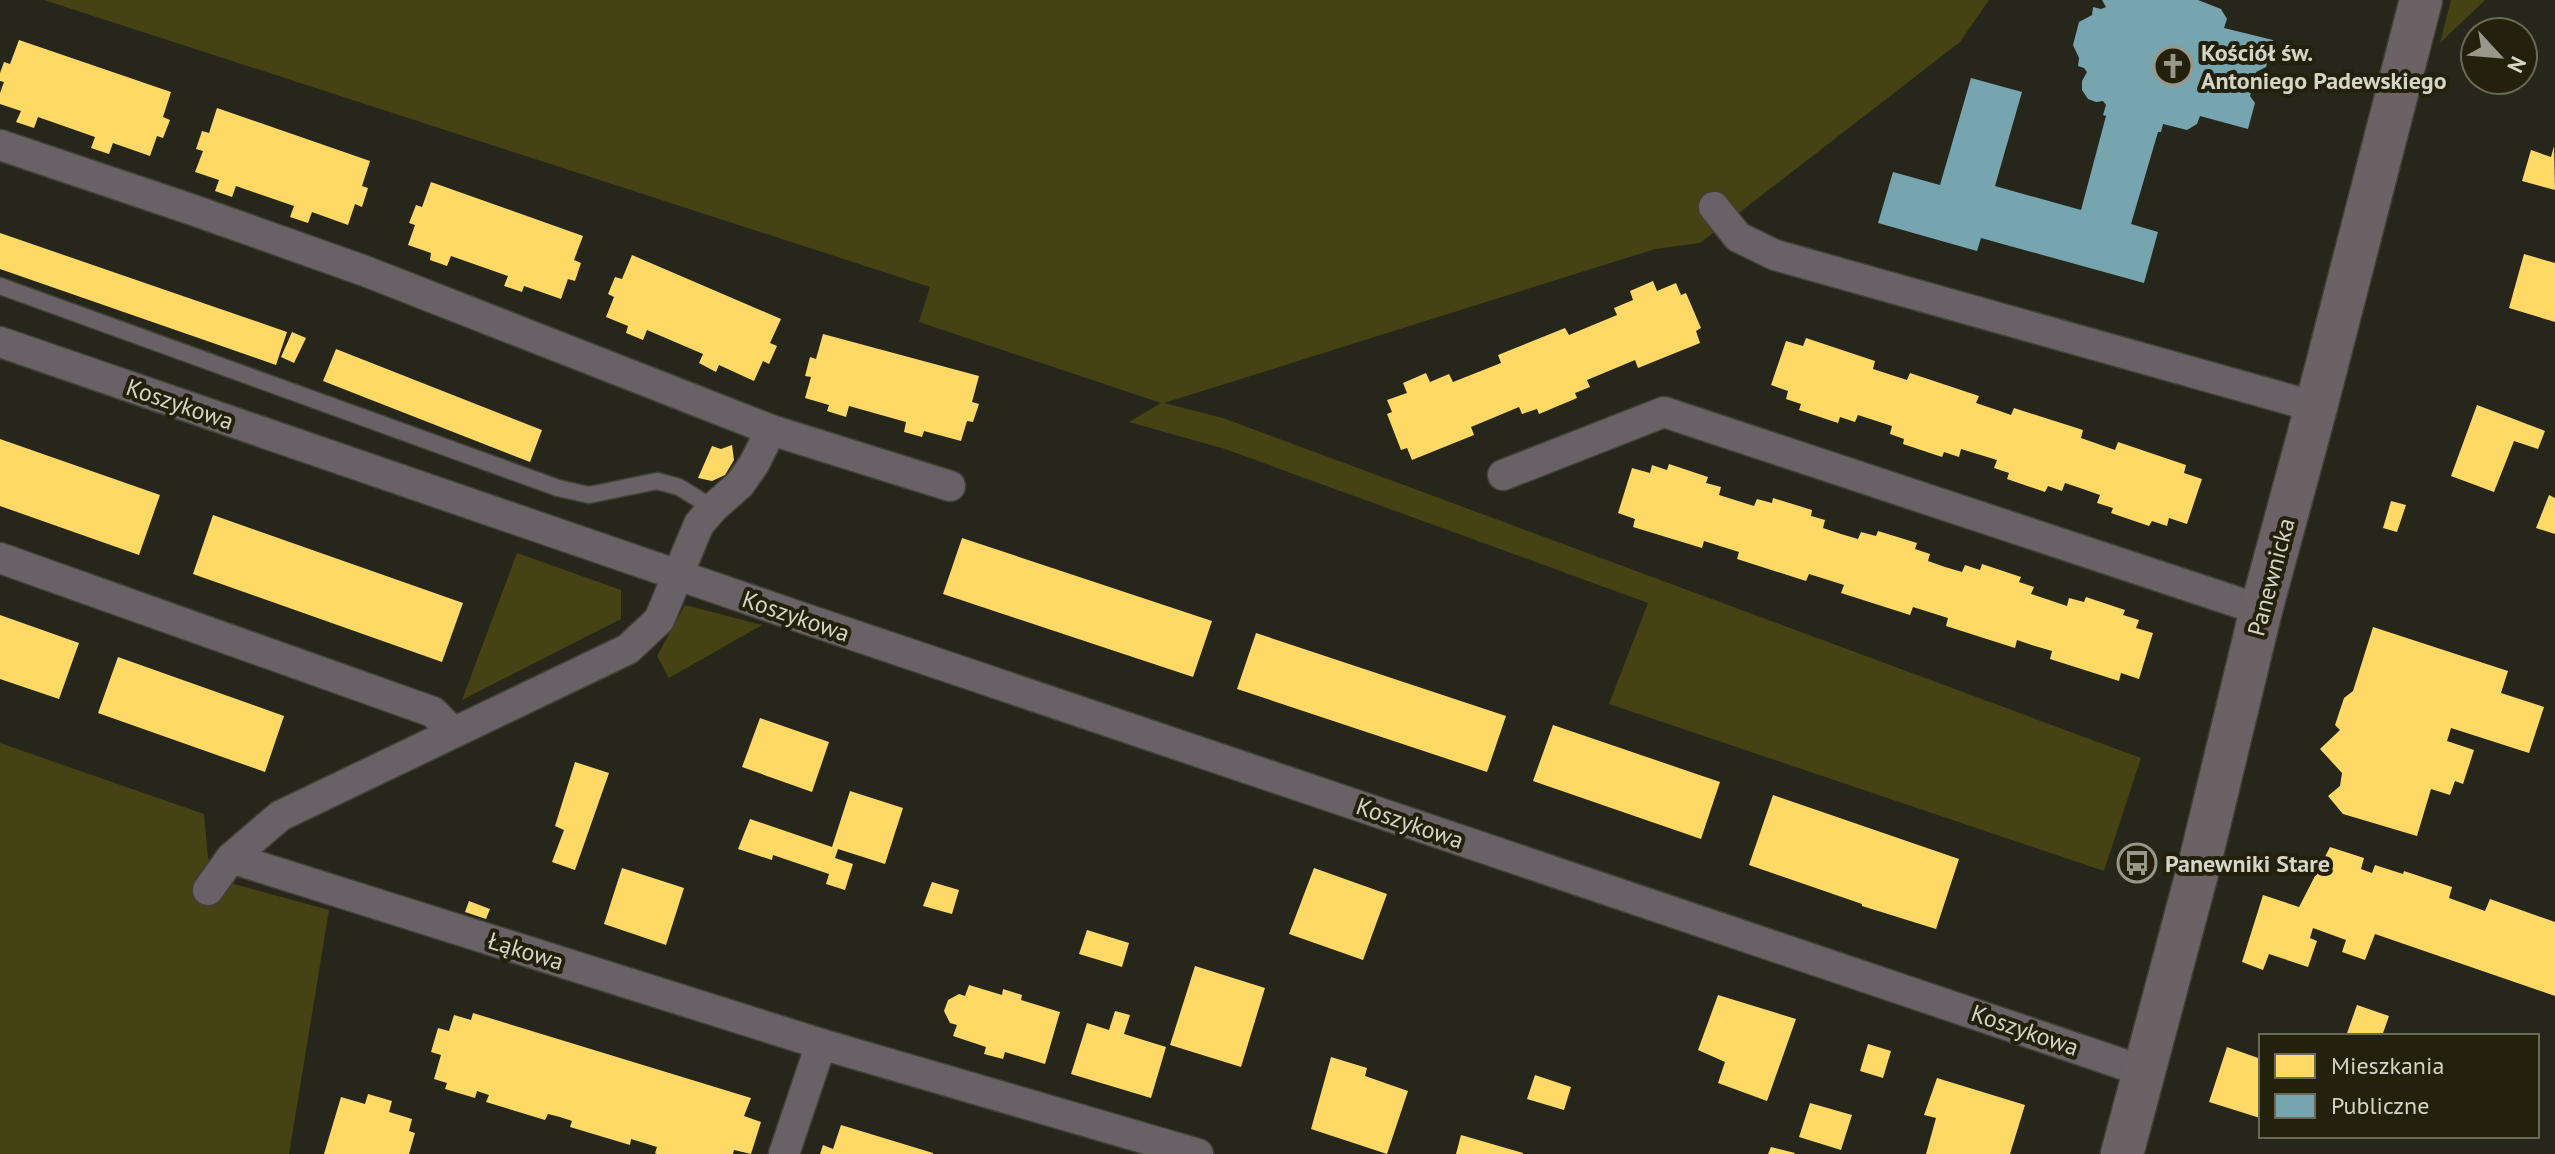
<svg xmlns="http://www.w3.org/2000/svg" width="2555" height="1154" viewBox="0 0 2555 1154" font-family="'PT Sans',sans-serif">
<style>
.green{fill:#454214}
.homes{fill:#ffd966}
.public{fill:#76a5af}
.lines{fill:none;stroke-linecap:round;stroke-linejoin:round}
.lane-casing{stroke:#424137;stroke-width:19}
.street-casing{stroke:#424137;stroke-width:33}
.secondary-casing{stroke:#424137;stroke-width:45}
.lane{stroke:#686266;stroke-width:16}
.street{stroke:#686266;stroke-width:30}
.secondary{stroke:#6b6266;stroke-width:42}
.labels{text-anchor:middle;dominant-baseline:central;stroke-width:8;stroke-linejoin:round;paint-order:stroke}
.poi-label{font-size:24px;font-weight:bold;fill:#d5d5c7;stroke:#23210b;text-anchor:start}
.street-label{font-size:24px;fill:#d5d5c7;stroke:#23210b}
</style>
<rect width="100%" height="100%" fill="#27261a"/>
<g class="green">
<path d="M44 0H1989L1960 42 1700 243 1655 249 1164 403 1223 418 2141 758 2104 871 1609 704 1648 603 1225 449 1129 422 1161 403 919 322 930 287Z"/>
<path d="M2451 0H2485L2440 43Z"/>
<path d="M517 553 621 590V619L462 700Z"/>
<path d="M685 605 762 625 669 678 657 656Z"/>
<path d="M0 743 204 814 208 858 230 883 329 910 289 1154H0Z"/>
</g>
<g class="homes">
<path d="M19 40 171 92 163 117 170 120 163 138 157 136 150 156 113 143 109 154 91 148 95 137 38 117 34 128 16 122 21 111 0 104V93L4 82 0 81V73L4 62 10 64Z"/>
<path d="M217 108 370 161 362 186 368 188 362 207 355 204 348 225 312 212 308 223 290 217 294 206 236 186 232 197 215 191 219 180 195 172 203 151 196 149 202 131 209 133Z"/>
<path d="M2554 146 2555 190 2522 181 2531 150 2551 157Z"/>
<path d="M431 182 583 236 574 260 581 263 575 281 568 279 561 299 524 286 522 292 504 286 508 276 451 256 447 266 430 260 431 253 408 245 415 225 409 223 416 205 422 207Z"/>
<path d="M0 233 287 332 276 365 0 269Z"/>
<path d="M2524 254 2555 263V322L2509 308Z"/>
<path d="M632 255 781 319 770 343 777 346 769 364 763 361 754 381 719 365 716 372 699 363 703 354 647 330 643 340 626 333 628 326 606 317 614 297 608 294 615 277 622 279Z"/>
<path d="M1653 281 1657 291 1676 283 1681 295 1686 293 1701 328 1696 331 1700 343 1638 368 1635 360 1587 380 1590 387 1575 393 1577 398 1539 414 1537 409 1522 414 1519 407 1471 427 1474 435 1412 460 1407 448 1401 450 1387 414 1392 412 1387 400 1407 393 1403 383 1426 373 1430 382 1449 374 1453 382 1501 363 1498 355 1565 328 1569 335 1617 315 1614 308 1633 300 1630 291Z"/>
<path d="M292 332 306 338 294 363 281 357Z"/>
<path d="M823 334 979 376 972 402 979 404 973 422 967 421 961 441 924 431 922 437 904 432 906 422 849 406 846 417 827 411 829 405 805 398 811 377 805 376 810 357 816 359Z"/>
<path d="M1806 338 1875 361 1873 369 1907 380 1910 373 1979 396 1976 403 1994 409 2011 415 2014 408 2083 430 2081 438 2115 450 2118 442 2186 465 2184 473 2202 479 2187 524 2169 518 2167 526 2152 521 2149 526 2111 513 2113 508 2097 503 2100 495 2083 489 2065 483 2062 491 2048 486 2045 492 2007 479 2009 473 1994 468 1997 460 1961 449 1959 457 1944 452 1942 457 1903 444 1904 439 1890 434 1892 426 1858 415 1855 422 1840 417 1838 423 1799 410 1801 404 1786 399 1788 391 1771 385 1786 341 1803 346Z"/>
<path d="M336 349 542 430 530 462 323 381Z"/>
<path d="M2477 405 2545 431 2538 449 2514 441 2494 492 2451 476Z"/>
<path d="M0 439 160 495 139 555 0 506Z"/>
<path d="M732 445 734 460 725 475 712 481 698 478 712 446 721 449Z"/>
<path d="M1669 464 1708 477 1706 483 1721 487 1719 495 1754 506 1757 499 1772 503 1773 498 1812 510 1811 516 1825 520 1823 528 1841 534 1858 539 1861 532 1876 536 1878 531 1917 543 1915 549 1930 554 1928 561 1945 567 1962 572 1965 565 1980 570 1982 564 2021 577 2019 582 2034 587 2031 594 2067 606 2069 598 2084 602 2086 597 2125 610 2123 615 2139 620 2136 628 2153 633 2139 679 2121 673 2119 681 2050 659 2052 651 2035 646 2017 640 2015 648 1946 626 1948 618 1913 607 1910 615 1841 593 1844 585 1809 574 1806 581 1737 559 1739 552 1704 541 1702 548 1633 527 1635 519 1618 513 1632 468 1650 473 1652 465 1667 470Z"/>
<path d="M2549 495 2555 498V534L2536 528Z"/>
<path d="M2391 501 2406 505 2397 532 2383 528Z"/>
<path d="M213 515 463 603 442 662 193 574Z"/>
<path d="M962 538 1212 621 1193 677 943 594Z"/>
<path d="M0 615 79 643 59 699 0 679Z"/>
<path d="M2373 627 2508 671 2501 693 2544 707 2529 753 2451 728 2447 741 2474 750 2463 784 2455 781 2450 795 2431 789 2417 836 2343 814 2328 796 2340 786 2342 773 2320 749 2340 730 2335 725 2344 698 2353 691Z"/>
<path d="M1256 633 1506 716 1487 772 1237 689Z"/>
<path d="M118 657 284 716 265 772 98 713Z"/>
<path d="M760 718 829 742 812 792 742 767Z"/>
<path d="M1553 725 1720 782 1701 839 1533 781Z"/>
<path d="M575 762 609 773 575 870 552 862 564 830 555 826Z"/>
<path d="M850 791 903 808 885 864 838 849 835 858 853 864 845 890 826 884 829 874 773 855 772 860 738 849 750 819 832 847Z"/>
<path d="M1773 795 1959 859 1936 929 1862 906V904L1749 865Z"/>
<path d="M2330 847 2364 858 2361 869 2372 873 2375 865 2403 874 2404 871 2452 887 2449 898 2485 911 2490 899 2555 922V996L2375 934 2365 960 2342 952 2346 940 2313 928 2310 938 2317 941 2308 967 2269 954 2263 970 2242 962 2263 895 2299 907Z"/>
<path d="M622 868 684 888 666 945 604 924Z"/>
<path d="M1314 868 1387 894 1363 960 1289 934Z"/>
<path d="M932 882 959 890 952 914 923 906Z"/>
<path d="M469 901 490 909 486 919 465 912Z"/>
<path d="M1087 930 1129 943 1122 967 1079 954Z"/>
<path d="M1195 966 1265 988 1241 1067 1170 1045Z"/>
<path d="M969 985 1002 995 1003 989 1022 995 1021 1000 1060 1012 1045 1064 1005 1052 1003 1059 984 1054 986 1047 953 1036 957 1025 950 1023 944 1011 948 1000 959 994 965 996Z"/>
<path d="M1718 995 1796 1019 1767 1101 1718 1083 1725 1062 1698 1050Z"/>
<path d="M2357 1005 2389 1016 2382 1036H2346Z"/>
<path d="M1115 1011 1130 1015 1124 1034 1166 1047 1151 1098 1071 1074 1087 1023 1109 1030Z"/>
<path d="M473 1013 751 1098 744 1116 761 1122 751 1154 734 1150 733 1154H657L655 1153 657 1147 631 1139 630 1145 570 1127 572 1121 560 1117 548 1114 545 1120 486 1102 489 1095 477 1091 475 1098 445 1089 447 1083 434 1079 441 1055 431 1052 438 1028 449 1031 454 1015 471 1020Z"/>
<path d="M1868 1044 1891 1051 1883 1078 1860 1071Z"/>
<path d="M2227 1047 2261 1059 2260 1118 2209 1102Z"/>
<path d="M1331 1057 1367 1068 1365 1076 1408 1091 1387 1154 1311 1129Z"/>
<path d="M1535 1075 1571 1087 1564 1110 1527 1099Z"/>
<path d="M1937 1078 2025 1105 2010 1154H1926L1936 1118 1924 1115Z"/>
<path d="M368 1094 392 1101 389 1112 412 1119 409 1131 415 1133 409 1154H324L341 1097 365 1104Z"/>
<path d="M1810 1103 1852 1115 1841 1150 1799 1137Z"/>
<path d="M841 1125 933 1153V1154H820L823 1145 833 1149Z"/>
<path d="M1461 1135 1523 1153V1154H1456Z"/>
<path d="M1771 1147 1795 1153 1794 1154H1768Z"/>
</g>
<path class="public" d="M2102 0H2198L2221 9 2227 19 2224 28 2273 40 2266 67 2256 72 2250 96 2255 103 2248 129 2200 116 2197 124 2187 130 2163 124 2161 132H2158L2131 224 2158 232 2144 283 1981 238 1977 251 1878 223 1893 172 1940 185 1971 78 2022 92 1995 186 2081 210 2106 116 2103 115 2106 105 2103 101 2096 102 2088 99 2082 90V81L2087 72 2084 68 2078 66 2079 58 2073 45 2079 22 2092 15 2093 7 2101 9 2106 7Z"/>
<g class="lines">
<g class="lane-casing">
<path id="lane" d="M0 286 558 488 589 495 657 481 679 487 713 508"/>
</g>
<g class="street-casing">
<g id="street">
<path d="M0 145 193 210 365 271 771 430 950 486"/>
<path d="M1714 207 1738 237 1775 255 2316 407"/>
<path d="M0 342 797 616 2143 1071"/>
<path d="M1503 475 1664 412 2261 610"/>
<path d="M0 558 433 712 453 732"/>
<path d="M231 858 821 1044 1198 1154"/>
<path d="M208 890 231 858 280 816 628 649 659 620 699 524 713 508 740 484 754 464 771 430"/>
<path d="M784 1154 821 1044"/>
</g>
</g>
<g class="secondary-casing">
<path id="secondary" d="M2122 1154 2200 862 2261 610 2316 407 2421 0"/>
</g>
<use href="#lane" class="lane"/>
<use href="#street" class="street"/>
<use href="#secondary" class="secondary"/>
</g>
<defs>
<g id="church-ring" transform="scale(2)"><circle r="9.5" fill="#23210b" stroke="#98988a" stroke-width="1.5"/><path d="M-1.2-6h2.4v3.5h3.3v2.4h-3.3V6h-2.4V-.1h-3.3v-2.4h3.3Z" fill="#98988a"/></g>
<g id="bus-ring" transform="scale(2)"><circle r="9.5" fill="#23210b" stroke="#98988a" stroke-width="1.5"/><path d="M-5-6H5V4H4V6H2V4H-2V6H-4V4H-5ZM-3.5-4V0h7V-4ZM-3.5 1.2v1.5H-2V1.2ZM2 1.2v1.5H3.5V1.2Z" fill="#98988a"/></g>
</defs>
<g fill-rule="evenodd">
<use href="#church-ring" x="2173" y="66"/>
<use href="#bus-ring" x="2137" y="863"/>
</g>
<g class="labels">
<g class="poi-label">
<text x="2201" y="52">Kościół św.<tspan x="2201" dy="28">Antoniego Padewskiego</tspan></text>
<text x="2165" y="863">Panewniki Stare</text>
</g>
<g class="street-label">
<text transform="translate(180 404) rotate(19)">Koszykowa</text>
<text transform="translate(2271 577) rotate(-75)">Panewnicka</text>
<text transform="translate(796 616) rotate(19)">Koszykowa</text>
<text transform="translate(1410 823) rotate(19)">Koszykowa</text>
<text transform="translate(526 951) rotate(17)">Łąkowa</text>
<text transform="translate(2025 1030) rotate(19)">Koszykowa</text>
</g>
</g>
<rect x="2259" y="1034" width="280" height="104" fill="#23210b" stroke="#6a6956" stroke-width="2"/>
<rect x="2275" y="1054" width="40" height="24" fill="#ffd966" stroke="#6a6956" stroke-width="2"/>
<text x="2331" y="1074" font-size="24" fill="#d5d5c7">Mieszkania</text>
<rect x="2275" y="1094" width="40" height="24" fill="#76a5af" stroke="#6a6956" stroke-width="2"/>
<text x="2331" y="1114" font-size="24" fill="#d5d5c7">Publiczne</text>
<g transform="translate(2499 56) rotate(116)"><circle r="38" fill="#23210b" stroke="#6a6956" stroke-width="2"/>
<path d="M0-6L14 30L0 20L-14 30Z" fill="#98988a"/>
<text y="-12" font-size="22" font-weight="bold" text-anchor="middle" fill="#d5d5c7">N</text>
</g>
</svg>
